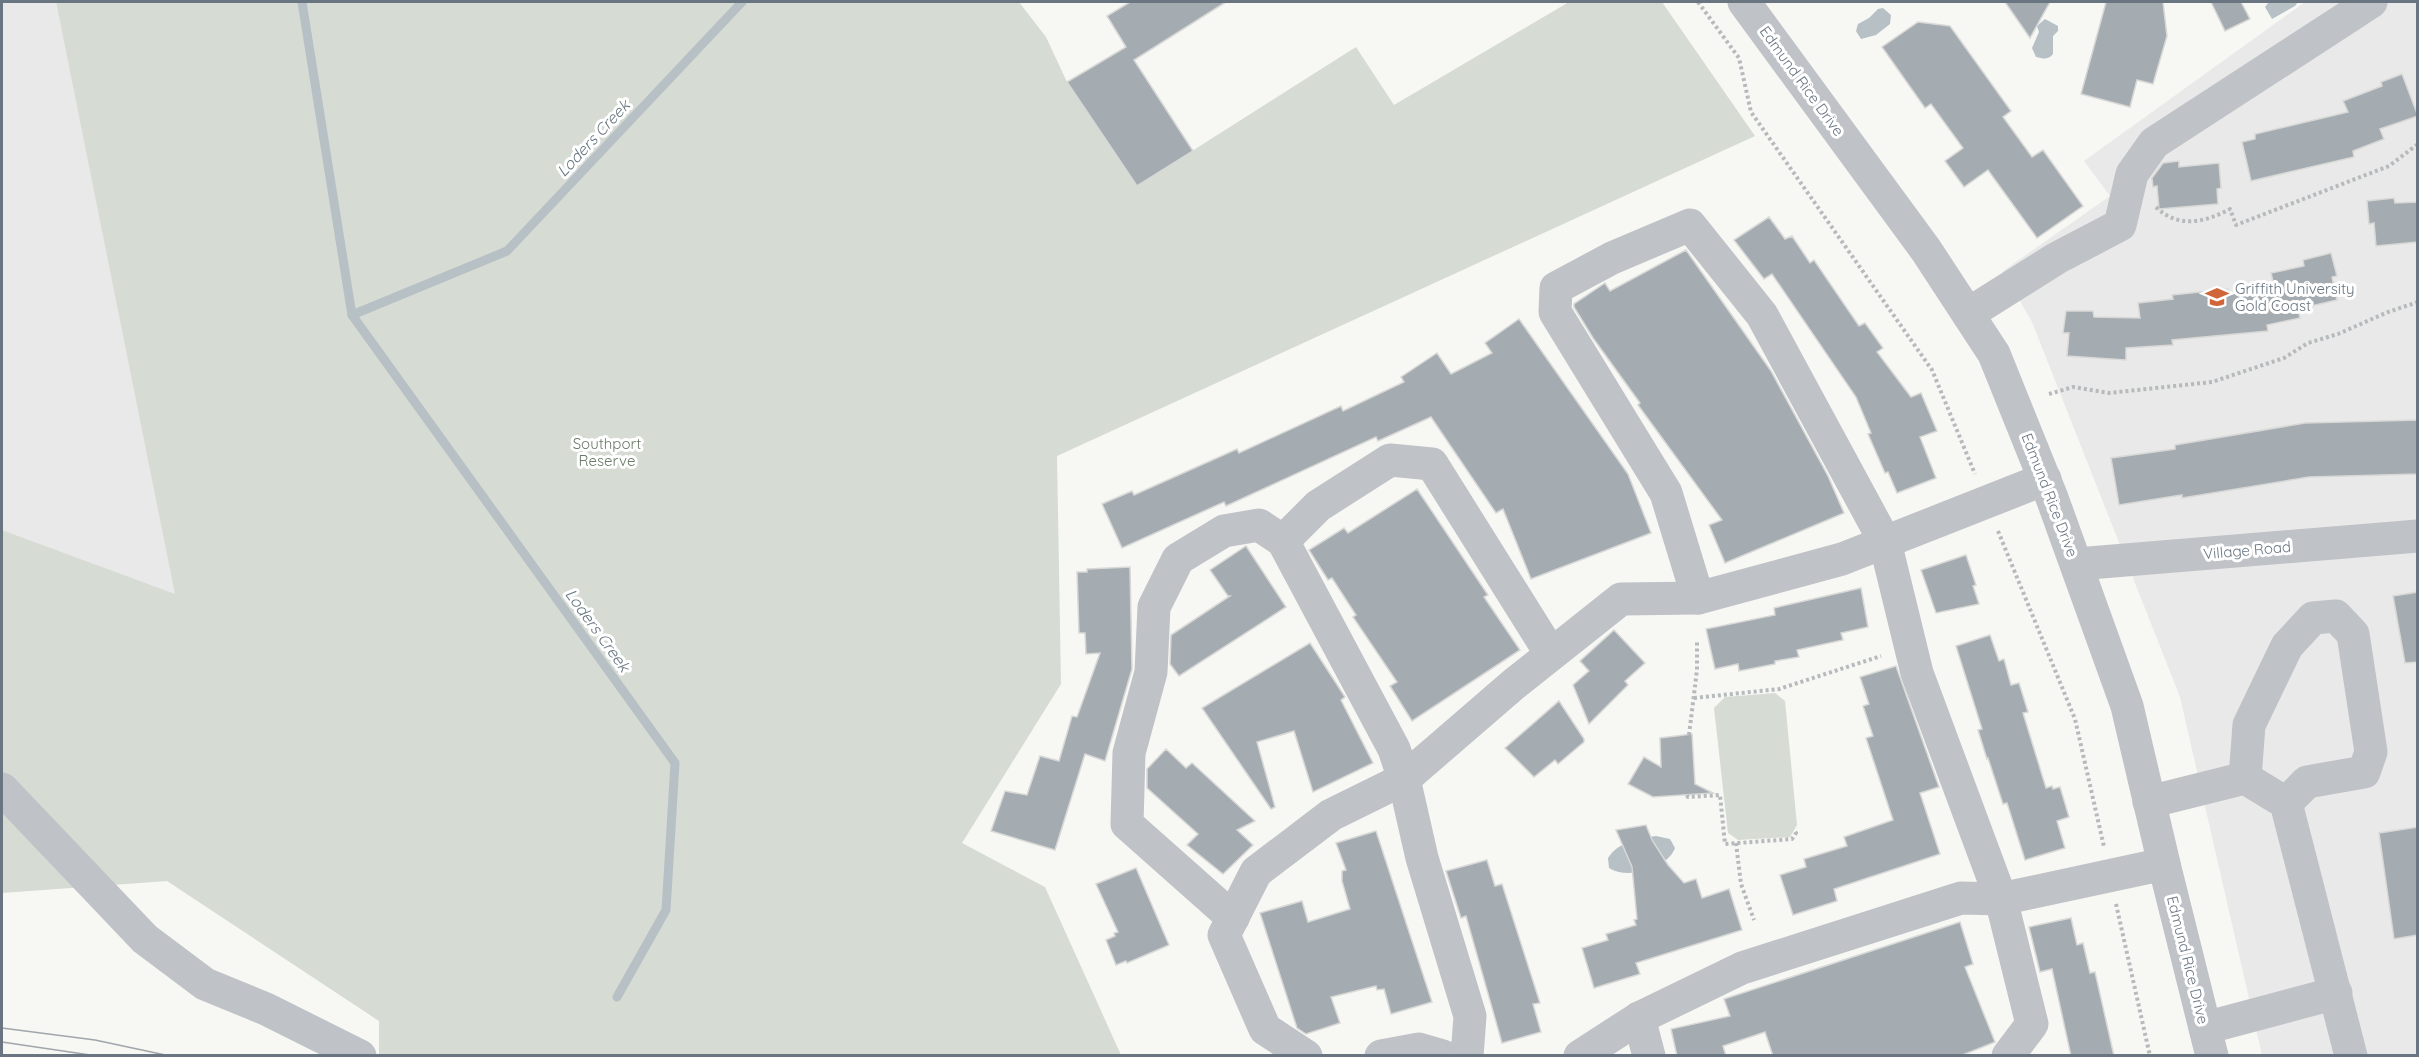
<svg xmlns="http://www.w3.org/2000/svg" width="2419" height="1057" viewBox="0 0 2419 1057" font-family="Quicksand,sans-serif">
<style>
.built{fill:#e8e9e8}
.green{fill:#d6dbd4}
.water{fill:#b7c0c5}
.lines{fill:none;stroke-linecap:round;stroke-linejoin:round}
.stream{stroke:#b7c0c5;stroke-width:9}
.building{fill:#a4abb1;stroke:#d8d9d7;stroke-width:1.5}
.path{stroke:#b7babc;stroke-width:4;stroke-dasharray:3 3;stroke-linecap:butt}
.minor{stroke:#bfc2c6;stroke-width:33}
.tram{stroke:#a1a6ab;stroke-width:1.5}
.labels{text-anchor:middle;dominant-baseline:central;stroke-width:6;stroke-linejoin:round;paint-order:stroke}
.street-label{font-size:15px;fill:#697682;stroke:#fff}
.poi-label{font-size:15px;fill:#697682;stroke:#fff;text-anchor:start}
.park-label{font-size:15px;fill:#6a7a67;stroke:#fff}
.water-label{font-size:16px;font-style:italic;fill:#65767f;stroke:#fff}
</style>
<rect width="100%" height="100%" fill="#f7f7f4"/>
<g class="built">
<path d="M2 2H56L176 595 2 530Z"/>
<path d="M2305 2H2417V1055H2262L2180 697 2032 322 2003 271 2110 196 2084 161Z"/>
</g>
<g class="green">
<path d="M56 2H1019L1046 37 1067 82 1137 186 1356 47 1394 105 1569 2H1662L1755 136 1057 456 1061 684 962 843 1045 887 1121 1055H379V1021L167 881 2 893V530L175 594Z"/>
<path d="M1775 693 1785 701 1797 825 1790 837 1738 840 1728 833 1714 708 1725 697Z"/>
</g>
<g class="water">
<path d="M2269 2H2298L2295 6 2272 19 2265 7Z"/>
<path d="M1883 8 1891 15 1890 24 1876 35 1861 39 1856 31 1858 24 1869 18 1878 9Z"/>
<path d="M2045 19 2058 26V31L2053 36V54C2048 60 2044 59 2036 57L2032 48 2039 32 2037 26Z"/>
<path d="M1656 836 1670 839 1675 848C1667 869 1627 880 1609 868L1608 858C1618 842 1639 838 1656 836Z"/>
</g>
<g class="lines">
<g class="stream">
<path d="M302 2 352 315 675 763 666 910 617 997"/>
<path d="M352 315 507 251 742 2"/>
</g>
</g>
<g class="building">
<path d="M1130 2H1226L1134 60 1193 151 1137 186 1067 82 1126 47 1107 16Z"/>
<path d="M2005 2H2050L2030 38Z"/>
<path d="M2106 2H2163L2167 36 2153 84 2137 80 2130 107 2081 94Z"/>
<path d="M2211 2H2241L2250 19 2225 31Z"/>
<path d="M1918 22 1950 26 2011 111 2003 117 2032 157 2043 150 2083 206 2037 238 1988 170 1964 187 1945 161 1963 148 1931 104 1925 108 1882 47Z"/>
<path d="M2402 74 2418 116 2380 129 2384 139 2353 151 2354 157 2251 181 2242 142 2255 139V134L2348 112 2343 101 2382 86 2381 82Z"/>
<path d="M2179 161V167L2219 163 2221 188 2217 189 2218 204 2159 209 2157 186 2153 187 2152 178 2163 163Z"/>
<path d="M2394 198 2395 203 2418 202V242L2376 246 2374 223 2369 224 2367 201Z"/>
<path d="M1769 217 1785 239 1792 236 1810 263 1814 260 1859 326 1865 323 1883 348 1877 352 1911 397 1921 393 1937 431 1920 437 1936 478 1897 493 1888 472 1885 473 1868 434 1871 433 1856 397 1772 274 1764 279 1734 240Z"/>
<path d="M1686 250 1771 371 1828 476 1844 513 1725 563 1709 525 1722 520 1638 405 1640 403 1593 338 1574 307V304L1605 283 1610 291Z"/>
<path d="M2331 253 2337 276 2332 277 2337 300 2298 309 2300 318 2267 325 2268 331 2172 340 2173 345 2126 348V360L2067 356 2069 333H2063L2066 311H2093L2094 317 2140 318 2138 303 2173 299 2172 295 2228 289V294L2275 290 2271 273 2304 266 2303 260Z"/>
<path d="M1519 319 1628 474 1651 533 1531 579 1503 509 1496 513 1431 417 1378 441 1376 437 1226 506 1224 502 1122 548 1102 504 1132 491 1134 495 1237 449 1239 453 1341 406 1343 411 1404 382 1401 377 1437 353 1451 374 1492 353 1485 343Z"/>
<path d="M2418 420V474L2309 477 2182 498V495L2119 505 2111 458 2175 449V445L2305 423Z"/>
<path d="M1417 489 1488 595 1484 597 1520 650 1412 721 1390 686 1397 682 1353 617 1356 615 1332 578 1328 580 1309 550 1344 528 1348 533Z"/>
<path d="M1246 546 1286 607 1179 676 1170 664 1171 635 1230 596H1228L1210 570Z"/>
<path d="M1966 555 1976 585 1973 586 1979 604 1936 613 1921 570Z"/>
<path d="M1130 567 1132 669 1105 761 1085 754 1055 850 991 831 1005 791 1027 795 1040 756 1059 761 1072 716 1077 717 1100 653 1086 654 1085 633H1079L1077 572H1087V569Z"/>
<path d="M1861 588 1868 627 1841 633 1843 640 1797 650 1799 657 1775 661V664L1739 671 1738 664 1715 669 1706 629 1775 615 1774 608Z"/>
<path d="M2418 592V662L2405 663 2393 596Z"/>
<path d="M1614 630 1645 663 1625 681 1628 685 1589 724 1573 685 1589 671 1580 661Z"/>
<path d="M1990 635 1999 661 2004 659 2011 685 2019 683 2028 712 2023 713 2046 788 2052 786 2053 789 2060 787 2069 817 2057 821 2065 848 2025 860 2007 803 2003 804 1988 758 1987 759 1978 730 1982 729 1956 646Z"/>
<path d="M1310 643 1345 697 1341 700 1373 763 1313 792 1294 731 1257 742 1275 807 1271 809 1202 708Z"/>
<path d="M1896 666 1939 787 1920 793 1940 854 1834 889 1837 901 1793 915 1780 875 1806 867 1804 859 1847 846 1844 837 1893 820 1866 738 1873 736 1863 706 1869 704 1860 677Z"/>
<path d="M1559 701 1584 739V742L1558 764 1555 760 1534 777 1505 748Z"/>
<path d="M1692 734 1695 784 1713 793 1653 797 1628 784 1644 757 1661 767 1660 738Z"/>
<path d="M1166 749 1186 768 1192 763 1255 821 1237 830 1253 845 1223 874 1187 845 1198 834 1147 788V769Z"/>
<path d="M1646 825 1652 840 1668 865 1684 883 1696 879 1702 898 1729 889 1742 930 1636 963 1640 974 1594 988 1582 948 1608 940 1606 934 1636 925 1634 920 1637 919 1632 867 1616 830Z"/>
<path d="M2418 827V935L2394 939 2379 833Z"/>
<path d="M1376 831 1432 1002 1391 1014 1384 989 1377 990 1376 986 1331 997 1340 1023 1306 1034 1297 1028 1260 913 1302 901 1308 922 1350 909 1342 881V871L1346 870 1336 843Z"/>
<path d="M1487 860 1495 886 1502 884 1540 1003 1533 1004 1541 1032 1502 1043 1466 916 1461 918 1446 871Z"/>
<path d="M1136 868 1169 945 1127 963 1126 961 1116 965 1106 940 1115 936 1114 933 1118 932 1096 884Z"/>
<path d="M2071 918 2077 945 2083 943 2090 973 2095 972 2114 1056H2071L2052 969 2040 972 2029 927Z"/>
<path d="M1960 922 1973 964 1965 967 1995 1042 1960 1056H1773L1765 1032 1723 1046 1726 1056H1677L1671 1029 1730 1016 1724 999Z"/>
</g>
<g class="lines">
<g class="path">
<path d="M1698 2 1739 58 1751 112 1932 370 1975 474"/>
<path d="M2156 207C2178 229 2206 222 2230 209L2236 225 2389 166 2418 144"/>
<path d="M2049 394 2073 387 2109 393 2212 382 2284 358 2308 343 2338 334 2388 312 2418 302"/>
<path d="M1998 531 2075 719 2104 847"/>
<path d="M1694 698 1779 689 1881 656"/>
<path d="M1689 735 1697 670V640"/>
<path d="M1687 795 1688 797 1720 795 1725 844 1792 839 1796 833 1793 831"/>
<path d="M1736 843 1741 884 1754 920"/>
<path d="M2116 904 2150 1056"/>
</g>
<g class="minor">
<path d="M1744 2 1926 250 1994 354 2052 498 2127 706 2164 864 2212 1056"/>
<path d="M1968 314 2057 258 2120 225 2132 174 2154 143 2371 2"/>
<path d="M2077 564 2418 536"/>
<path d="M1698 598 1666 493 1555 312 1556 288 1612 258 1690 225 1762 315 1885 542 1917 673 2001 899 2032 1024 2008 1056"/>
<path d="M2245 778 2249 725 2287 646 2313 618 2336 616 2353 634 2371 752 2364 772 2307 782 2286 803"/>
<path d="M2 789 145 939 205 984 266 1009 360 1056"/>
<path d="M2149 802 2245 778 2286 803 2351 1056"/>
<path d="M1233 918 1127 824 1129 753 1151 672 1154 607 1178 559 1224 531 1259 525 1283 541"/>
<path d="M1639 1018 1649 1056"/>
<path d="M2205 1028 2336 993"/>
<path d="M1306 1056 1265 1029 1224 935 1256 872 1331 815 1404 779 1514 684 1621 599 1698 598 1842 559 2045 479"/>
<path d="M1381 1056 1419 1049 1443 1056"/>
<path d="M1467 1056 1470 1016 1422 858 1404 779 1394 749 1283 541 1318 506 1390 460 1432 464 1551 654"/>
<path d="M1580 1056 1639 1018 1742 968 1961 898 2001 899 2164 864"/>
</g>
<g class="tram">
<path d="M2 1028 95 1040 170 1056"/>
<path d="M2 1042 97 1056"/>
</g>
</g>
<defs>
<g id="university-bare" transform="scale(1.8)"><path d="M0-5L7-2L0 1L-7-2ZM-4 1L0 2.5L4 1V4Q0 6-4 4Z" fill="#d1653a" stroke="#fff" stroke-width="2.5" paint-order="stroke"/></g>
</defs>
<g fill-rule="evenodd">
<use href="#university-bare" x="2217" y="297"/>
</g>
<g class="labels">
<g class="street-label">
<text transform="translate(1802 81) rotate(54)">Edmund Rice Drive</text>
<text transform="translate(2050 495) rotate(69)">Edmund Rice Drive</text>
<text transform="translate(2247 550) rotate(-5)">Village Road</text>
<text transform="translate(2188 960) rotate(76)">Edmund Rice Drive</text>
</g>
<g class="poi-label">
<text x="2235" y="288">Griffith University<tspan x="2235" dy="17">Gold Coast</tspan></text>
</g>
<g class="park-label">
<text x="607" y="443">Southport<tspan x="607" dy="17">Reserve</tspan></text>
</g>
<g class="water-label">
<text transform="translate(593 138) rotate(-47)">Loders Creek</text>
<text transform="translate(598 630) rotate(54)">Loders Creek</text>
</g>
</g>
<rect width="2419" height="1057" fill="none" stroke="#697682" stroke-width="6"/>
</svg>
